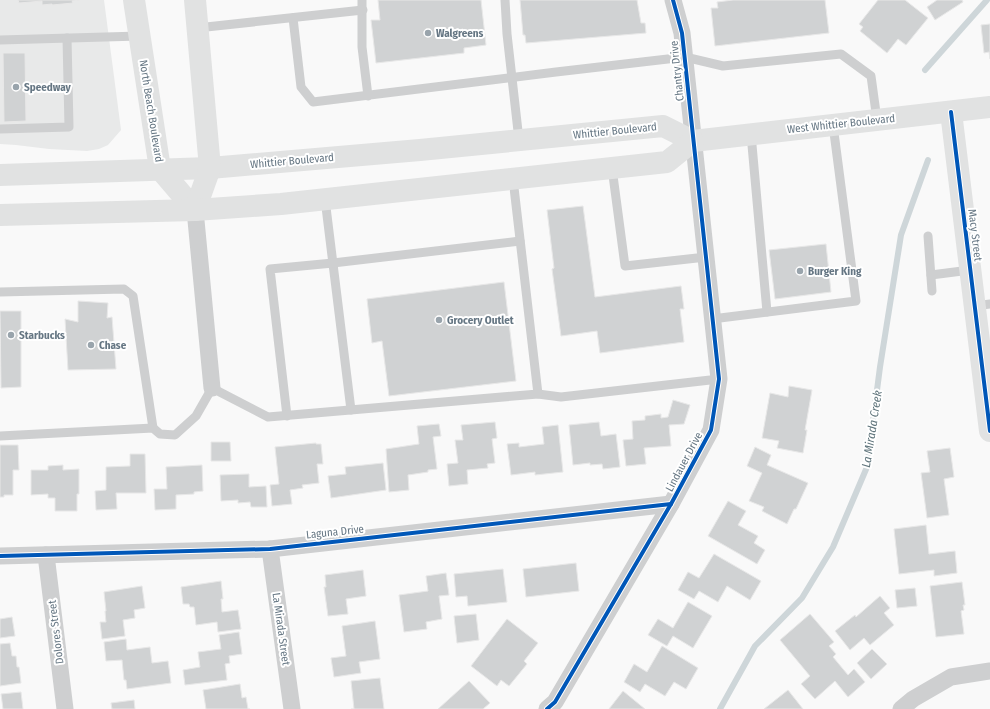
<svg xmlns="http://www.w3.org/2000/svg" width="990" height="709" viewBox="0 0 990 709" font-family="'Fira Sans Condensed',sans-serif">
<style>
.built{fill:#e8e9e9}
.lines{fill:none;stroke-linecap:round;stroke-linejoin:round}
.stream{stroke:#ced6d9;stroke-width:6}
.building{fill:#d0d2d3;stroke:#e8e8e8}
.lane{stroke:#cecfd0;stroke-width:9}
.street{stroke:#cecfd0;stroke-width:17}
.secondary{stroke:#e1e2e2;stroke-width:22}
.primary{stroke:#e1e2e2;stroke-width:22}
.cycleway-casing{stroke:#fff;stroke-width:6}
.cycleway{stroke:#0057b8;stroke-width:4}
.poi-dot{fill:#99a4ac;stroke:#fff;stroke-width:1.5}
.labels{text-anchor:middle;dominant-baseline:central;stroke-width:4;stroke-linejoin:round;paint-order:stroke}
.poi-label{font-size:11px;font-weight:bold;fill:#657683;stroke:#fff;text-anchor:start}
.street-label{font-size:11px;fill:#657683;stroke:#fff}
.water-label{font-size:12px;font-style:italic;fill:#60757c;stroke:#fff}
</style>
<rect width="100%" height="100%" fill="#f9f9f9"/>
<path class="built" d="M0 0H104L121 130 108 145 99 149 87 151 49 149 16 145 0 144Z"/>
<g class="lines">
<g class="stream">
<path d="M925 70 987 0"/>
<path d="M720 709 755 646 802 598 833 547 867 467 880 367 901 235 928 160"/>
</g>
</g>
<g class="building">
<path d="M18 0H80L72 1 73 3 52 5V4L42 5V1L19 3Z"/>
<path d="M378 0H481L486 45 464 48V53L376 63 371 20H380Z"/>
<path d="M520 0H637L641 23H645L646 33 526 43 525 35H523Z"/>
<path d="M733 0H825L829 33 715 46 711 8H718L717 2Z"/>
<path d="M878 0H905L928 18 906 45 898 39 887 53 860 31 863 27 859 24Z"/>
<path d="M937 0H962L963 2 935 20 927 7Z"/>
<path d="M990 24V59L989 52 984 53 981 25Z"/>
<path d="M3 53H25L26 121 4 122Z"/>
<path d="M583 206 595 297 681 286 684 309H680L684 342 600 353 597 331 561 336 552 269 554 268 547 210Z"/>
<path d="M826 244 831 292 775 299 769 250Z"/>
<path d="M504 282 516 381 389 396 382 341 372 343 367 299Z"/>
<path d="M78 301 108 303 107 318 112 317 116 369 68 370 65 319 78 322Z"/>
<path d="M0 311H21V387L1 388Z"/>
<path d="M789 386 812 390 805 430H807L803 453 777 448 779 441 762 438 770 393 788 397Z"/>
<path d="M673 400 690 405 684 424 669 425 671 446 644 448 646 464 626 466 623 440 633 439 632 421 645 420V416L661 414V418L668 417Z"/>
<path d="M495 422 497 438 492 439 495 463 487 464 488 468 467 470 468 484 449 486 447 464 458 463 455 440H463L461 425Z"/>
<path d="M599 422 601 436 616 434 620 467 603 469 602 464 590 465V463L573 465 569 425Z"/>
<path d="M439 424 441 436 433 437 437 469 428 470V472L408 475 409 490 389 492 386 449 419 444 417 426Z"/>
<path d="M558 425 563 472 535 475V472L511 475 507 444 519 443V447L544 444 542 427Z"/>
<path d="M211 442H230L231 461H211Z"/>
<path d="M316 443V444H321L323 464H317L319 483 302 485 303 488 290 490 292 504 272 506 270 485 279 484 275 447Z"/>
<path d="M0 445H18L19 470H13V495H4V497H0Z"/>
<path d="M755 447 771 455 767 465 808 483 796 509H794L787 524 762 511 764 507 749 501 762 473 747 466Z"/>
<path d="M950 448 954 477 944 479 949 515 927 518 921 473 930 472 927 451Z"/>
<path d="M130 454H145L146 493H116L117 509 96 510 95 491 106 490V467L130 466Z"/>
<path d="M383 463 386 490 331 498 328 476 346 474 345 467Z"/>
<path d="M63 465V470L79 469V494H77V511H55V498H48V494L31 495V470H48V466Z"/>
<path d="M202 465 203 491 194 492V494L176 495V509L155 510 154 489H167L166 467Z"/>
<path d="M249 474V487L266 486 267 507H251L250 502 238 503V500L221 501 220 475Z"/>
<path d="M728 501 746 511 738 525 758 536 754 543 765 550 757 564 708 536Z"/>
<path d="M926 525 929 554 955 551 957 573 934 576V570L899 574 894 529Z"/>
<path d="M714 554 761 581 750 600 727 586 718 602 699 591 694 599 678 590 688 572 699 578Z"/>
<path d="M576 563 579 591 526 597 523 569Z"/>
<path d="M503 569 507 602 468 606 467 596 456 597 454 574Z"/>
<path d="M363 570 366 596 346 599 348 614 328 616 324 587H326L325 575Z"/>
<path d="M446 573 449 595 439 596 442 619 426 622 427 629 404 632 399 595 428 591 426 576Z"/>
<path d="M221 581 223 599H221L222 612 238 610 241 629 218 632 217 622 196 625 194 607H190L189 604H183L181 587Z"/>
<path d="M962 582 965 605H963L964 610 961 611 964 634 936 637 930 586Z"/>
<path d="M142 586 145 608 134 610 135 618 123 620 125 636 102 639 100 622H106L105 611H106L104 592Z"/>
<path d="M915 588 917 606 897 608 895 590Z"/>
<path d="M880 596 890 608 884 613 894 625 870 645 864 638 850 650 835 631 855 615 856 617Z"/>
<path d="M688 602 712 616 693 648 673 636 667 646 648 635 658 619 673 628Z"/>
<path d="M476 614 479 640 457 643 454 616Z"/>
<path d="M810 614 834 642 829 646 836 654 833 657 848 675 854 669 865 682 848 697 835 681 815 699 801 684 810 676 780 640Z"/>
<path d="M12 617 15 636 0 638V619Z"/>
<path d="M507 619 538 643 524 661 527 664 509 686 501 680 497 686 471 666Z"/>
<path d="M375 621 380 659 359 662 361 673 334 677 331 658 346 656 342 626Z"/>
<path d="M239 632 242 654 229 656 230 663 225 664 227 680 185 685 183 670 200 667 198 652 221 649 219 635Z"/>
<path d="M126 639 127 650 150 647 152 663 168 661 171 683 127 689 126 680H124L122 660 106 661 104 642Z"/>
<path d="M10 643 12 656H16L17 667H19L21 683 0 686V644Z"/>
<path d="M662 646 698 668 686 689 674 682 665 696 645 684 640 692 624 682 634 664 647 672Z"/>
<path d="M872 649 887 664 871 679 857 663Z"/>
<path d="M380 678 384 709H351H354L351 681Z"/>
<path d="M469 681 490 703 483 709H438Z"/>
<path d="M240 684 242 698 246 697 248 709H250H206L203 690Z"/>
<path d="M788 690 803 709H764Z"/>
<path d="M623 691 645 709H609Z"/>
<path d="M21 692 23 709H3L1 694Z"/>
<path d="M134 700 135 709H112L111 703Z"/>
</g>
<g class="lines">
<g class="lane">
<path d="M362 0V47L368 96"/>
<path d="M505 0 507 34 519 140"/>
<path d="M293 18 301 87 313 102 556 72 685 57 723 66 841 54 871 76 877 120"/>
<path d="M197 28 363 10"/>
<path d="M0 40 140 36"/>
<path d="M0 129 69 127 67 38"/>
<path d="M751 134 767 312"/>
<path d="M612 168 625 266 706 257"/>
<path d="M325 199 351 410"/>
<path d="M928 236 932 291"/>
<path d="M931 275 970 270"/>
<path d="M0 292 124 289 133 296 153 428"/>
<path d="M975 306 990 304"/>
<path d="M712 319 856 301 833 125"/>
<path d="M538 394 561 397 719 379"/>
<path d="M287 416 270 269 333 263 520 241"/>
<path d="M0 436 153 428 160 434 175 435 196 416 212 388 268 417 538 394 513 179"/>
</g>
<g class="street">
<path d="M195 210 212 388"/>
<path d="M270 549 292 709"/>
<path d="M46 555 65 709"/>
<path d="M0 556 270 549 671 504"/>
<path d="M547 709 555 702 671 504 711 430 719 379 682 33 673 0"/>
<path d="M901 709 913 699 951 677 990 671"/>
</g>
<path class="secondary" d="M951 112 990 431"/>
<g class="primary">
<path d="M134 0 160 169 195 210"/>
<path d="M693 141 990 107"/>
<path d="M0 175 210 168 420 150 663 126 693 141"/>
<path d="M195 210 210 168 195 0"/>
<path d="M0 215 195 210 281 204 667 162 693 141"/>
</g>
<g class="cycleway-casing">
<g id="cycleway">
<path d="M951 112 990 431"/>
<path d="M0 556 270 549 671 504"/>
<path d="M547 709 555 702 671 504 711 430 719 379 682 33 673 0"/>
</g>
</g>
<use href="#cycleway" class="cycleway"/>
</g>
<g class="poi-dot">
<circle cx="428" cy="33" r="4"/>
<circle cx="16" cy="87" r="4"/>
<circle cx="800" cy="271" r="4"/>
<circle cx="439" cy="320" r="4"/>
<circle cx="11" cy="335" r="4"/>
<circle cx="91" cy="345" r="4"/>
</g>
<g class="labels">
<g class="poi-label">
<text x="436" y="33">Walgreens</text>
<text x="24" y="87">Speedway</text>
<text x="808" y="271">Burger King</text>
<text x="447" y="320">Grocery Outlet</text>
<text x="19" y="335">Starbucks</text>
<text x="99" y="345">Chase</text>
</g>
<g class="street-label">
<text transform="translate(677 71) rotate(-96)">Chantry Drive</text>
<text transform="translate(151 111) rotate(81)">North Beach Boulevard</text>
<text transform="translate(841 124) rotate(-6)">West Whittier Boulevard</text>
<text transform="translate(615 131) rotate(-6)">Whittier Boulevard</text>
<text transform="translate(292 161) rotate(-5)">Whittier Boulevard</text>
<text transform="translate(975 235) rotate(83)">Macy Street</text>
<text transform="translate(684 462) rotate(-62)">Lindauer Drive</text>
<text transform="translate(335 532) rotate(-6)">Laguna Drive</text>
<text transform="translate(281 629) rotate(82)">La Mirada Street</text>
<text transform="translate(56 632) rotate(-97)">Dolores Street</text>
</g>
<g class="water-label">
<text transform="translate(872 429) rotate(-81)">La Mirada Creek</text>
</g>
</g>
</svg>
